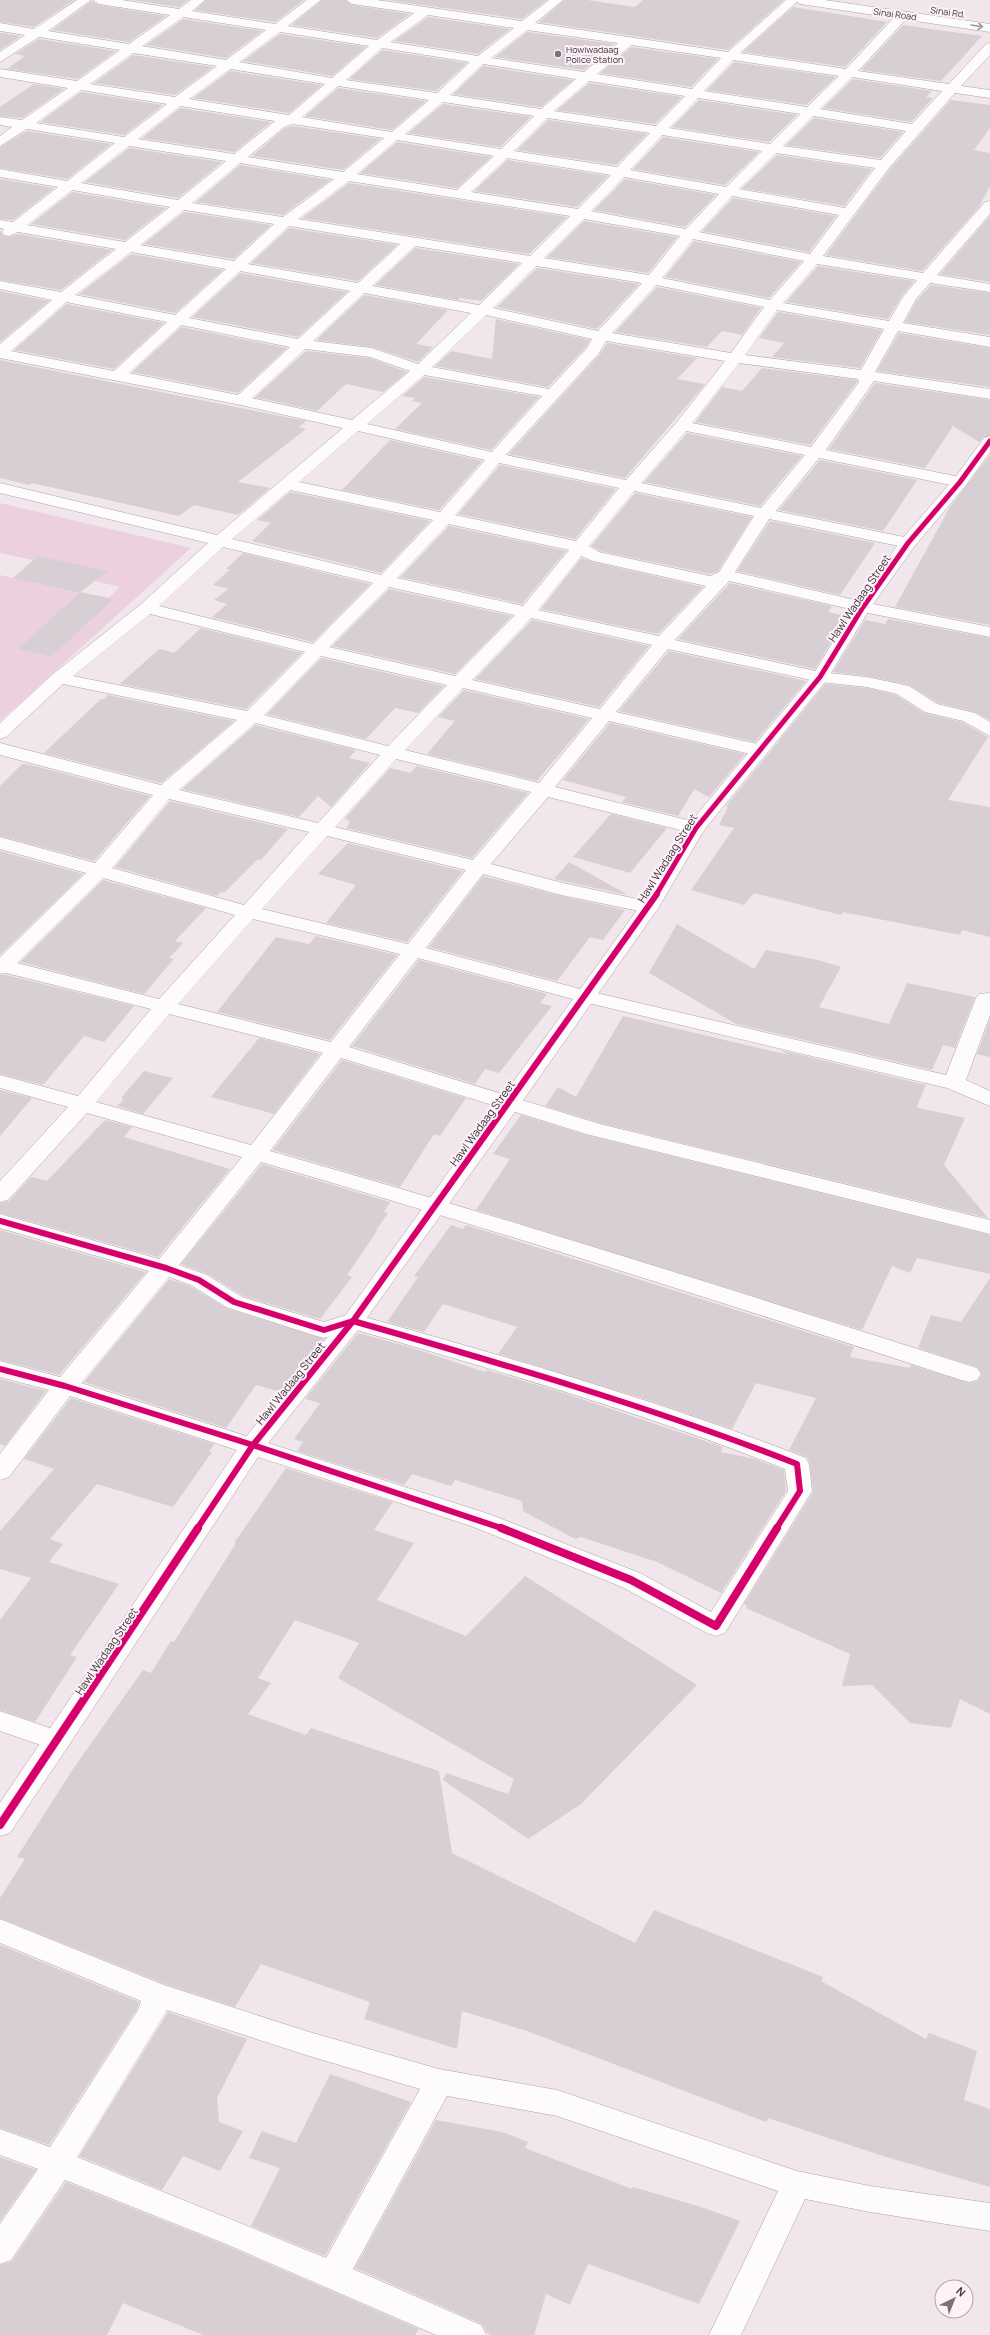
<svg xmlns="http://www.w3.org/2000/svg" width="990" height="2335" viewBox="0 0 990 2335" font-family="Manrope,sans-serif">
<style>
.green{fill:#edd0e0}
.building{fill:#d7cfd4}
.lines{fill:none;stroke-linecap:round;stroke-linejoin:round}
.street-casing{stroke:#aba2a7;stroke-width:1}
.secondary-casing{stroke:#aba2a7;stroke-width:1}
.street{fill:#fdfbfc;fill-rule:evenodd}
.secondary{fill:#fdfbfc;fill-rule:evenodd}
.cycleway-far2-casing{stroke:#fef1f8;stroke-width:7}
.cycleway-far1-casing{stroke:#fef1f8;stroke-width:8}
.cycleway-casing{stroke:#fef1f8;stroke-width:10}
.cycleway-far2{stroke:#d6006c;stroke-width:5}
.cycleway-far1{stroke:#d6006c;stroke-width:6}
.cycleway{stroke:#d6006c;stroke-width:8}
.oneway{stroke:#9c979a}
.poi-dot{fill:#7b7277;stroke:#fef1f8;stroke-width:1.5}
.labels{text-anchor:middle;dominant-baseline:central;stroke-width:4;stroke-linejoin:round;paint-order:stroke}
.far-street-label{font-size:9px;fill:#3b3338;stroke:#fef1f8}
.far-poi-label{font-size:9px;fill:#3b3338;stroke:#fef1f8;text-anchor:start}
.street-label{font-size:11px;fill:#3b3338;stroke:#fef1f8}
</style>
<rect width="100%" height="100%" fill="#f1e6ec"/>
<path class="green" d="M0 503 191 548 0 721V575L79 593 18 649 51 657 114 599 109 598 120 587 95 581 101 576 56 560 38 556 33 560 0 553Z"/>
<g class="building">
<path d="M0 0H74L34 27 0 22Z"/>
<path d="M132 0H188L179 7Z"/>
<path d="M206 0H304L275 22 195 10Z"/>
<path d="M322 0H345L352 5 410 14 377 38 292 25Z"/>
<path d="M387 0H547L522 19Z"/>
<path d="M564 0H587L635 7 643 0H784L728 50 539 22Z"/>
<path d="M92 1 99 5 166 16 129 42 52 30Z"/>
<path d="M793 7 850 16 887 22 845 67 743 52Z"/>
<path d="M428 17 510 29 478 54 394 41Z"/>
<path d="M183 19 262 31 226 58 146 45Z"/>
<path d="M903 25 945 31 982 36 941 81 861 70Z"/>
<path d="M527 32 614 44 584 70 495 57Z"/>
<path d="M0 33 21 36 0 50Z"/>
<path d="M280 34 366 47 332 76 243 61Z"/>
<path d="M39 39 116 51 77 79 7 69 25 56 15 54Z"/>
<path d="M631 47 718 59 691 87 600 73Z"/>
<path d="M382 50 467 63 436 91 349 79Z"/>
<path d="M133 55 213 67 175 95 94 83Z"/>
<path d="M734 62 836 77 806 105 707 90Z"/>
<path d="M483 66 573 80 541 107 453 94Z"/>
<path d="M230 71 322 85 289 113 193 98Z"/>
<path d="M853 79 932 91 926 97 933 98 911 122 823 108Z"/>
<path d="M589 83 682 97 655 124 557 110Z"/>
<path d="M34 84 64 89 22 118 0 116V107Z"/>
<path d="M338 88 426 101 392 130 305 116Z"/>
<path d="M81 92 163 105 124 135 40 122Z"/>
<path d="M699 100 797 115 769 142 672 127Z"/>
<path d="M951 100 990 105V128L974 150 990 153V186L979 207 922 271 826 255 890 169Z"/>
<path d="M443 104 531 117 500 147 408 133Z"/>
<path d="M180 108 271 122 234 152 142 138Z"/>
<path d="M814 118 903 132 880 158 786 145Z"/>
<path d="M548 120 647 134 616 165 517 150Z"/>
<path d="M292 126 380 139 343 170 252 156 285 128Z"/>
<path d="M27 131 111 144 67 179 0 168V147Z"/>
<path d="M663 137 759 152 725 185 633 169Z"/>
<path d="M397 142 491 157 457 188 360 173Z"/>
<path d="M129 148 222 162 178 198 85 182Z"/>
<path d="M777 155 872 169 844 206 742 188Z"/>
<path d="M507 160 608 176 577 207 474 191Z"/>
<path d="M240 165 330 180 283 215 196 202Z"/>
<path d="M0 179 54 188 13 220 0 219Z"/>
<path d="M625 179 716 195 685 227 594 210Z"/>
<path d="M349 183 567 217 529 254 302 218Z"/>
<path d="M72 192 166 208 125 240 31 224Z"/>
<path d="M733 198 836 216 809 252 702 231Z"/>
<path d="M184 212 271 225 234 259 144 244Z"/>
<path d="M990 216V282L940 274Z"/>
<path d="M584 221 677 237 648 273 547 257Z"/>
<path d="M289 228 397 245 358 281 251 263Z"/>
<path d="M0 230 3 236 9 237 18 234 112 250 61 290 0 280Z"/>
<path d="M694 241 801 262 769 298 665 277Z"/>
<path d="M415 248 519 264 481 301 460 298 458 300 375 285Z"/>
<path d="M131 254 223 270 175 313 79 294Z"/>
<path d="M818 266 914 281 902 296 888 319 786 302Z"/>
<path d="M537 268 639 284 597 329 497 307Z"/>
<path d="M240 273 347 292 298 337 192 317Z"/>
<path d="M931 285 990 293V335L905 322 917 300Z"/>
<path d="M657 287 761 308 742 335 722 331 707 347 615 332Z"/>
<path d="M0 291 49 301 0 342Z"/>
<path d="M364 295 448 310 416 344 433 347 418 362 372 347 316 340Z"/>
<path d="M66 304 164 323 114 369 14 350Z"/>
<path d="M778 312 882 330 860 368 772 357 784 343 759 338Z"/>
<path d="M496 319 590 340 586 347 548 387 435 366 451 351 492 359Z"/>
<path d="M181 327 287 348 238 393 132 372Z"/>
<path d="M899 333 990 348V387L877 371Z"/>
<path d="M607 343 697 358 677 379 705 384 625 478 509 454 600 354Z"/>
<path d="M306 351 370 358 407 372 383 392 346 384 317 411 255 397Z"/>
<path d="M0 360 306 421 299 427 306 429 238 482 270 488 238 515 194 505 179 516 32 483 29 485 0 478Z"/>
<path d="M762 368 857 380V382L810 445 695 422 722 387 742 391Z"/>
<path d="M424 377 539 397 491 450 395 429 422 403 412 401 415 398 402 396Z"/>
<path d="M875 383 990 400V435L984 437 979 442 953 426 925 468 829 449Z"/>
<path d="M687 433 802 456 760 506 644 482Z"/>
<path d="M390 440 482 461 439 510 342 490Z"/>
<path d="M990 455V625L895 607 950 507Z"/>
<path d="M820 460 917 480 883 531 779 510Z"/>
<path d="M500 465 616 489 575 539 458 514Z"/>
<path d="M290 492 331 500 430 521 381 573 252 541 271 523 257 520Z"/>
<path d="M635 493 752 517 718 571 710 574 600 551 591 546Z"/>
<path d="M770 521 875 543 840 595 737 571Z"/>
<path d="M449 526 566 551 522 604 400 577Z"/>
<path d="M243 553 370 584 313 642 212 617 227 604 214 600 228 589 213 585 230 569H226Z"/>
<path d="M38 556 108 571 79 593 13 578Z"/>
<path d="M581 558 593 562 703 587 658 634 541 609Z"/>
<path d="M730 583 832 606 828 612 847 616 815 669 678 639Z"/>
<path d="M389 589 512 616 455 674 332 646Z"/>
<path d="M80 592 114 599 51 657 18 649Z"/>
<path d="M888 619 990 638V720L975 712 938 703 909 685 867 676 833 672 865 620 885 624Z"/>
<path d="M532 620 649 646 599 707 475 679Z"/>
<path d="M201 628 302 653 246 709 120 684 159 649 174 653Z"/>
<path d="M669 651 806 681 755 742 619 711Z"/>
<path d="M321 658 444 686 418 713 395 708 366 739 267 714Z"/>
<path d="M825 684 867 688 896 695 924 713 962 722 988 737 948 800 990 807V937L962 930 960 935 843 912 841 915 754 893 744 905 691 890 734 828 719 825 728 807 726 806Z"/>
<path d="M464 690 589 719 537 781 427 754 455 721 438 717Z"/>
<path d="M108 695 234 721 161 783 44 753 101 699H104Z"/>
<path d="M610 723 745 754 709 797 694 789 678 816 622 802 626 797 563 780Z"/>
<path d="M255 725 356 750 349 758 370 763 331 807 318 796 299 817 182 789Z"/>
<path d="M22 764 31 765 150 796 94 861 0 836V786Z"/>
<path d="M417 766 528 793 472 858 346 828 350 822 345 818 390 768 410 773Z"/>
<path d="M170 801 288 829 261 860 258 859 224 893 221 892 217 896 115 867Z"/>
<path d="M611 814 667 828 630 873 573 857Z"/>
<path d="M348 843 462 871H463L407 942 326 923 356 885 318 874Z"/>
<path d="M0 851 83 874 0 955Z"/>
<path d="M569 862 628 895 554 879Z"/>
<path d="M483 876 561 896 625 910 603 940 590 937 557 981 429 947Z"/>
<path d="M103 880 206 908 175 941 183 943 169 958 174 959 144 994 20 962Z"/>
<path d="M677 924 754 969 766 950 818 960 841 967 819 1007 889 1024 907 983 975 997 955 1048 943 1045 932 1070 736 1024 649 973Z"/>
<path d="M316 936 397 955 330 1040 217 1012 276 937 309 944Z"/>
<path d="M419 960 547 994 540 1003 552 1006 499 1073 485 1069 475 1084 352 1046Z"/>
<path d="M0 975H6L134 1006 104 1042 84 1036 43 1085 0 1074Z"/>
<path d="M623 1016 789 1055 780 1050 926 1085 917 1106 919 1108 965 1118 944 1165 988 1218 600 1123 545 1106 558 1087 576 1097Z"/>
<path d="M990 1019V1057L977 1054Z"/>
<path d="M259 1038 320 1054 274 1114 211 1097Z"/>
<path d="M342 1060 466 1098 440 1136 434 1134 400 1187 273 1150Z"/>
<path d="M144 1071 173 1078 143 1114 117 1106 124 1099 121 1098Z"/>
<path d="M0 1090 32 1098 0 1136Z"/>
<path d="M521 1115 586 1135 990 1235V1274L917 1258 910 1273 892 1266 862 1330 476 1210 510 1159 493 1154Z"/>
<path d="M105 1120 132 1127 124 1137 230 1169 158 1257 0 1213V1203L9 1201 31 1177 47 1181Z"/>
<path d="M262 1164 390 1202 384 1212 388 1213 376 1230 377 1231 347 1275 352 1277 320 1319 243 1296 208 1274 181 1264Z"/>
<path d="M451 1225 463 1229 466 1225 854 1347 850 1357 910 1368 911 1365 969 1383 977 1381 982 1375 977 1367 918 1348 931 1315 961 1322 990 1278V1714L960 1699 951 1728 910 1723 872 1685 842 1686 850 1654 746 1608 747 1606 744 1604 813 1492 810 1464 807 1457 789 1450 816 1398 756 1383 732 1429 642 1398 498 1354 517 1327 443 1304 424 1332 387 1322 418 1277 414 1276Z"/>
<path d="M0 1230 146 1272 59 1375 0 1360Z"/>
<path d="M169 1279 190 1286 226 1308 324 1339 281 1392 256 1385 226 1428 84 1382Z"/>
<path d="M358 1333 413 1348 485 1372 487 1370 570 1395 723 1447 721 1452 755 1459 784 1470 786 1491 721 1593 657 1562 581 1537 575 1539 523 1511 522 1501 455 1480 451 1486 412 1474 404 1485 297 1451 303 1442 294 1439 320 1403 305 1399Z"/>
<path d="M0 1379 46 1391 5 1446 0 1444Z"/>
<path d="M71 1398 214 1444 209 1452H212L173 1507 97 1484 50 1539 63 1544 49 1562 119 1584 70 1655 77 1657 35 1722 0 1710V1620L31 1578 0 1569V1531L54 1469 24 1459Z"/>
<path d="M286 1468 393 1502 374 1530 414 1543 377 1600 466 1636 525 1576 697 1685 581 1804 528 1839 443 1780 446 1773 508 1794 514 1779 338 1678 359 1643 295 1620 258 1678 271 1683 248 1714 306 1735 311 1728 439 1771 452 1853 635 1943 654 1910 823 1977 821 1981 926 2039 929 2033 977 2051 964 2100 990 2109V2187L883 2156 768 2118 766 2122 527 2031 462 2011 457 2049 364 2019 370 2002 261 1964 235 2007 165 1984 0 1918V1898L25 1859 17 1857 73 1769 143 1670 151 1673 171 1641 174 1642 236 1543H234Z"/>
<path d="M0 1945 139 2002 137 2009 49 2145 0 2128Z"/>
<path d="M168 2012 247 2039 217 2098 219 2122 243 2131 220 2171 183 2156 162 2190 79 2156Z"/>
<path d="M330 2074 411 2102 325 2256 251 2226 280 2168 249 2158 262 2131 296 2143Z"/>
<path d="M436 2120 502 2132 528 2142 525 2148 632 2189 633 2187 701 2207 740 2221 699 2304 588 2264 570 2305 546 2294 534 2335H492L487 2333 482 2324 355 2268Z"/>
<path d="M0 2157 36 2170 0 2221Z"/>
<path d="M66 2182 225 2245 419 2329 415 2335H204L123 2303 107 2335H0V2265L12 2261Z"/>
</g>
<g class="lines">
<g class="street-casing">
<g id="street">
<path d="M77 0H91L48 31 129 44 170 15 99 4 93 0H122L179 9 191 0H205L192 11 275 24 307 0H321L288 26 377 40 414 13 352 4 346 0H377L522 21 549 0H563L535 23 728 52 786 0H799L740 53 846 69 899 12H907L909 15 907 18 858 71 949 84 986 44 990 43V55L961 86 990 90V98L955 93 889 168 823 256 923 273 985 202 990 201V214L937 275 990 284V292L930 283 916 299 903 323 990 337V347L898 331 875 372 990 389V399L874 381 826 450 960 477 966 479 968 482 966 485 960 487 819 458 776 511 914 539 916 543 914 547 908 548 769 519 735 572 863 602 990 627V637L863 612 729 581 675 640 820 672 867 677 909 686 937 704 975 713 990 722V736L963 721 925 712 897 694 867 687 820 682 668 649 616 712 766 746 768 750 766 754 759 756 609 721 555 787 703 824 706 828 703 832 696 834 548 797 491 864 563 883 656 903 659 907 656 911 649 913 561 895 483 874 426 948 588 991 946 1075 976 998 979 994 990 993V1015L966 1080 990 1091V1106L947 1088 584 1002 418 958 349 1047 600 1124 990 1220V1234L586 1134 341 1058 270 1151C507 1218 742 1293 977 1368L981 1374 977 1380 969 1382 961 1380C728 1304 496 1230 261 1162L179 1265 207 1275 242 1297 324 1322 353 1313 361 1316C511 1358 661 1401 806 1458L809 1464 812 1491 725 1633 716 1636 707 1633 622 1587 471 1526 70 1396 9 1477 0 1480V1454L49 1390 0 1377V1361L60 1377 149 1271 0 1228V1214L159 1259 242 1157 87 1113 8 1200 0 1202V1181L68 1107 0 1088V1075L78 1096 151 1009 6 973 0 974V957L86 873 0 849V837L95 863 153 795 0 755V743L161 785 237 720 63 684 6 737 0 739V723L53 674 141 604 208 543 0 493V483L217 535 343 428 241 405 0 358V344L52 300 0 289V281L61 292 116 249 18 232 9 236 4 235 2 232 4 229 0 228V220L13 222 58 187 0 177V169L67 181 115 143 27 129 0 146V136L12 127 0 125V117L22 120 68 88 0 77V69L77 81 120 50 39 37 0 62V52L25 35 0 31V23L34 29ZM428 15 514 28 478 56 390 42ZM183 17 266 30 226 60 142 46ZM527 30 618 43 584 72 491 58ZM280 32 369 46 332 78 239 62ZM631 45 721 58 692 89 597 74ZM382 48 470 62 437 93 346 80ZM133 53 217 66 175 97 90 84ZM733 60 839 76 807 107 704 91ZM483 64 576 79 541 109 450 95ZM230 69 325 84 289 115 189 99ZM852 77 942 91 912 124 820 109ZM589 81 685 96 656 126 554 111ZM338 86 429 100 392 132 302 117ZM81 90 167 104 124 137 36 123ZM698 98 800 114 770 144 669 128ZM443 102 534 116 501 149 405 134ZM180 106 275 121 234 154 138 139ZM813 116 906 131 881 160 783 146ZM547 118 650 133 617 167 514 151ZM292 124 384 138 343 172 248 157 284 127ZM662 135 762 151 726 187 630 170ZM397 140 494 156 457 190 357 174ZM129 146 226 161 178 200 81 183ZM776 153 875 168 845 208 739 189ZM507 158 611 175 578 209 471 192ZM240 163 334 179 283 217 192 203ZM624 177 719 194 686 229 591 211ZM349 181 570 216 530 256 298 219ZM72 190 170 207 125 242 27 225ZM732 196 839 215 810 254 699 232ZM184 210 274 224 234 261 140 245ZM584 219 680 236 649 275 544 258ZM289 226 400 244 358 283 248 264ZM693 239 804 261 770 300 662 278ZM415 246 522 263 479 305 372 286ZM131 252 226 269 175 315 75 295ZM817 264 917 280 903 297 889 321 783 303ZM536 266 642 283 598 331 493 308ZM240 271 350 291 298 339 189 318ZM656 285 764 307 731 353 612 333ZM364 293 471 313 418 364 372 348 313 341ZM66 302 167 322 114 371 11 351ZM777 310 884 329 861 370 745 355ZM486 315 592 339 587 348 549 389 432 367ZM181 325 290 347 238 395 129 373ZM606 341 725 361 676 423 626 480 506 455 599 353ZM305 349 370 357 410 371 352 420 252 398ZM739 363 858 379 859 382 811 447 692 423ZM424 375 542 396 492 452 367 424ZM358 431 485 460 440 512 299 482ZM686 431 805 455 761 508 641 483ZM499 463 619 488 576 541 455 515ZM290 490 433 520 381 575 232 539ZM634 491 754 516 719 572 710 576 599 552 589 546ZM448 524 569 550 523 606 397 578ZM223 547 373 583 313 644 159 606ZM581 556 593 561 706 586 659 636 538 610ZM389 587 515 615 455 676 329 647ZM150 614 305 652 247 711 73 676ZM531 618 652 645 600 709 472 680ZM321 656 447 685 388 746 264 715ZM463 688 592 718 539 783 405 750ZM255 723 380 755 318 823 179 790ZM396 759 531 792 473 860 335 827ZM169 799 309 832 244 905 112 868ZM327 836 466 870 408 944 262 909ZM103 878 235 915 159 999 17 963ZM253 919 400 954 331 1042 178 1004ZM169 1014 323 1053 251 1145 96 1102ZM169 1277 191 1285 226 1307 316 1336 324 1338 353 1329C499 1371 644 1413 785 1469L788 1491 711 1612 640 1573 489 1514 81 1383Z"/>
<path d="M0 1711 67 1734 71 1741 67 1748 58 1751 0 1731Z"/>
<path d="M0 1919 164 1985 306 2031 439 2069 557 2090 797 2171 870 2186 990 2203V2231L870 2212 805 2199 741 2335H709L778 2191 557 2116 447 2096 353 2269 481 2325 486 2335H436L226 2244 65 2180 11 2260 0 2264V2224L38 2169 0 2155V2129L50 2147 138 2010 141 2001 0 1943ZM167 2010 306 2055 420 2089 326 2258 77 2157Z"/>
</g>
</g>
<g class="secondary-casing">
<g id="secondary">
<path d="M794 0H825L990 24V32L800 4Z"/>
<path d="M990 436V452L966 485 914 547 871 607 826 681 704 830 659 907 517 1109 361 1326 262 1451 67 1748 10 1833 0 1836V1803L244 1439 345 1316 501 1099 640 906 689 824 813 675 854 607 902 539 954 479 984 438Z"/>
</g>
</g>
<use href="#street" class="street"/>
<use href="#secondary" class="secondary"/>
<g class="cycleway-far2-casing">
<path id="cycleway-far2" d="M656 895 696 828 820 677 863 607 908 543 960 482 990 441"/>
</g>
<g class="cycleway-far1-casing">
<g id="cycleway-far1">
<path d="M0 1221 166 1268 199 1280 234 1302 324 1330 353 1321C503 1364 652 1407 797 1464L800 1491 776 1529"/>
<path d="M0 1369 65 1386 253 1445 504 1529"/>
<path d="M197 1529 253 1445 353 1321 657 894"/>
</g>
</g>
<g class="cycleway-casing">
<g id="cycleway">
<path d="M501 1528 631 1580 716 1626 777 1528"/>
<path d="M0 1825 198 1528"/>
</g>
</g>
<use href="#cycleway-far2" class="cycleway-far2"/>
<use href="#cycleway-far1" class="cycleway-far1"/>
<use href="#cycleway" class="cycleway"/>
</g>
<defs><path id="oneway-shaft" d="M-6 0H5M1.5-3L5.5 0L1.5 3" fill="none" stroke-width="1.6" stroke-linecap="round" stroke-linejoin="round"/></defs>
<use class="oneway" href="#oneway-shaft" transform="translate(977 26) rotate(9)"/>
<circle class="poi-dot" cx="558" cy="54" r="4"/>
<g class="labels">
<g class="far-street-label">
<text transform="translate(948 12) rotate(8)">Sinai Rd.</text>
<text transform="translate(895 14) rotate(8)">Sinai Road</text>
</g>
<g class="far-poi-label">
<text x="566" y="49">Howlwadaag<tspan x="566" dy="10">Police Station</tspan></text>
</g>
<g class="street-label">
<text transform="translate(859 598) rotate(-56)">Hawl Wadaag Street</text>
<text transform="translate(667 858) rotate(-58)">Hawl Wadaag Street</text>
<text transform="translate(482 1123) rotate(-54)">Hawl Wadaag Street</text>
<text transform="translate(290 1383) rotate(-51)">Hawl Wadaag Street</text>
<text transform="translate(106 1651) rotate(-56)">Hawl Wadaag Street</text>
</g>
</g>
<g transform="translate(954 2299) rotate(43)"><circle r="19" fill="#fef1f8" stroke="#b0a5ab"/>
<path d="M0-3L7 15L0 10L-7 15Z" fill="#7b7277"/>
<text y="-6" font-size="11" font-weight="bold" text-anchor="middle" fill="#3b3338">N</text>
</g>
</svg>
